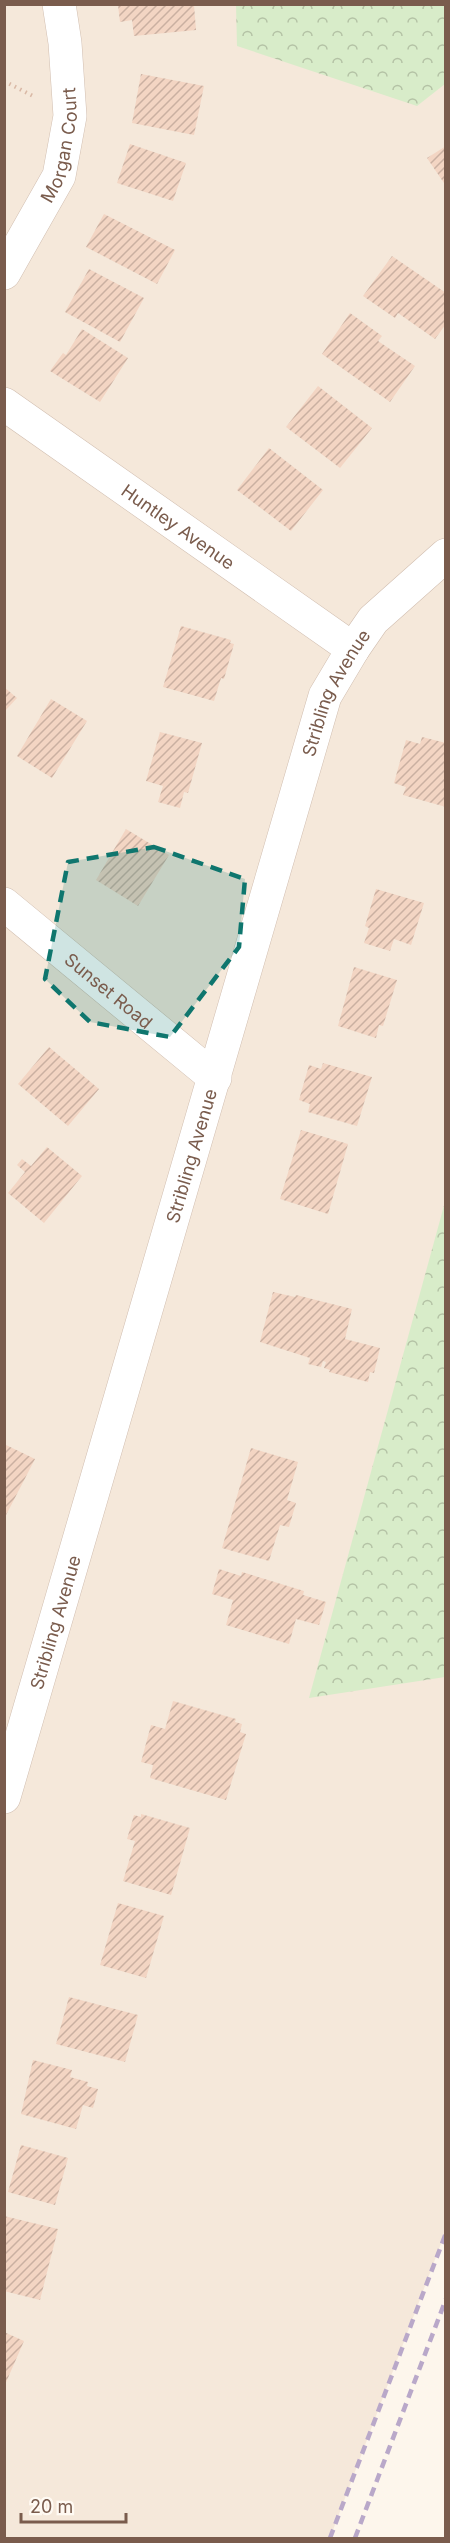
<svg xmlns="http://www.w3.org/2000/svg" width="450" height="2543" viewBox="0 0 450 2543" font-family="Inter,sans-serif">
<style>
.residential{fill:#f5e8da}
.forest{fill:url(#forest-crowns)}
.building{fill:url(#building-hatch)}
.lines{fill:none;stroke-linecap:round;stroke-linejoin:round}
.minor-casing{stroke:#d1beb0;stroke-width:34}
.path{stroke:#d9b8a5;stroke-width:4;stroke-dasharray:1.5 4.5;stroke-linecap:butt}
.minor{stroke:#fff;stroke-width:33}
.rail{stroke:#b9a8c9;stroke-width:4.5;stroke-dasharray:9 6;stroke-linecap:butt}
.marked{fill:#0f766e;fill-opacity:0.2;stroke:#0f766e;stroke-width:4.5;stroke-dasharray:12 8;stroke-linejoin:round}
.labels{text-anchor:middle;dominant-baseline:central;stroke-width:6;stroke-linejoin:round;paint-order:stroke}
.street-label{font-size:18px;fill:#7a5c4d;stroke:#fffaf3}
</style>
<defs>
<pattern id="forest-crowns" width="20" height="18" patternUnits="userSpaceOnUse" patternTransform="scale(1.5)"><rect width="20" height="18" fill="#d8ecc9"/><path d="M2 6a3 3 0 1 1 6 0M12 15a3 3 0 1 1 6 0" fill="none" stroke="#b4c2a5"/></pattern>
<pattern id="building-hatch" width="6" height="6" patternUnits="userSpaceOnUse" patternTransform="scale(1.5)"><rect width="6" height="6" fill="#f3d5c3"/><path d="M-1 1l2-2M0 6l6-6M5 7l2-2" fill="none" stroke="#cab0a1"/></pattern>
</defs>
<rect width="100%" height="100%" fill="#fdf6ec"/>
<path class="residential" d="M5 5H445V2233L330 2538H5Z"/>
<g class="forest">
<path d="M236 5H445V84L417 106 237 46Z"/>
<path d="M445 1202V1677L309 1698Z"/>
</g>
<g class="building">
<path d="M118 5H194L196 30 134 36 132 20 120 22Z"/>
<path d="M141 74 204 86 194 135 132 123Z"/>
<path d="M130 144 186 163 173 201 117 183Z"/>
<path d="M446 146V186L427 158Z"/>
<path d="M104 214 175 250 157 284 86 247Z"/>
<path d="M392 256 446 293V324L435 339 398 313 395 318 363 296Z"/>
<path d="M89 269 144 298 120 342 65 312Z"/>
<path d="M350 313 382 336 378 341 415 366 390 402 322 354Z"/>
<path d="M82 329 128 358 100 402 50 371 63 353 66 355Z"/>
<path d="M318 386 372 428 340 468 286 427Z"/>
<path d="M269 448 323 490 291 531 237 490Z"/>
<path d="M181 626 231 640 230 643 234 644 224 679 221 678 214 701 163 687Z"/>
<path d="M4 687 17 698 4 712Z"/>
<path d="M51 699 87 721 52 778 17 756Z"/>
<path d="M160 732 202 743 188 793 184 792 180 808 158 802 163 786 146 781Z"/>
<path d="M422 737 446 743V807L403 795 406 787 394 783 406 740 420 744Z"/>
<path d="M126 829 169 855 138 906 96 880Z"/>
<path d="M376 889 424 903 411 945 394 939 390 951 364 943 369 928 365 926Z"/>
<path d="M354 967 397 980 383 1026 379 1025 376 1038 338 1026Z"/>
<path d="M49 1047 99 1089 68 1126 18 1084Z"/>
<path d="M323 1063 372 1077 357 1126 308 1112 310 1104 299 1100 309 1065 321 1069Z"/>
<path d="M301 1130 348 1144 328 1214 280 1199Z"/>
<path d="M47 1147 82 1176 44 1223 8 1193 25 1172 17 1165 22 1159 31 1166Z"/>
<path d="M273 1292 295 1297 296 1295 352 1309 345 1339 380 1348 374 1373 370 1372 368 1382 329 1372 330 1370 324 1368 326 1362 323 1361 321 1367 308 1364 310 1358 260 1342Z"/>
<path d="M4 1444 35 1459 4 1519Z"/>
<path d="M251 1448 298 1462 287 1500 296 1503 289 1527 280 1525 269 1561 222 1548Z"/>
<path d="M219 1569 241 1576 242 1572 304 1591 303 1595 326 1602 319 1625 296 1619 289 1644 226 1625 233 1600 212 1594Z"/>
<path d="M173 1701 236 1719 235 1722 242 1724 240 1732 246 1734 226 1800 150 1778 153 1765 141 1762 151 1725 165 1729Z"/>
<path d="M141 1814 190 1828 171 1895 123 1881 135 1841 127 1839 134 1815 141 1817Z"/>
<path d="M118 1903 164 1916 146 1978 100 1965Z"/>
<path d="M69 1997 138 2015 125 2062 56 2044Z"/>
<path d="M33 2060 72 2070 70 2077 88 2082 87 2086 98 2089 93 2108 83 2105 76 2129 21 2114Z"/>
<path d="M21 2145 68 2158 55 2205 8 2192Z"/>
<path d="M4 2216 58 2229 40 2300 4 2291Z"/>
<path d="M4 2332 24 2341 4 2387Z"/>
</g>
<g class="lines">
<g class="minor-casing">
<g id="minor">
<path id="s1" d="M4 273 59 176 70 116 65 43 59 4"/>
<path id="s2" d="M4 404 353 649"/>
<path id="s3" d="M4 904 215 1078"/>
<path id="s4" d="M4 1797 325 696 353 649 373 620 446 555"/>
</g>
</g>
<path class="path" d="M4 81 35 97"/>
<use href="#minor" class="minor"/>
<g class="rail">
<path d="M330 2538 446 2233"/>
<path d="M355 2538 446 2299"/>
</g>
</g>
<path class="marked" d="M154 847 245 879 239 947 170 1037 90 1022 45 979 68 862Z"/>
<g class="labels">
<g class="street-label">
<text stroke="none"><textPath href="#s1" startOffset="142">Morgan Court</textPath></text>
<text stroke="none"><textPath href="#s2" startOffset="213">Huntley Avenue</textPath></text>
<text stroke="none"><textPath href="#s4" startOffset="1154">Stribling Avenue</textPath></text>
<text stroke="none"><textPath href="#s3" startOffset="136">Sunset Road</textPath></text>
<text stroke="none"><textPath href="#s4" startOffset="668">Stribling Avenue</textPath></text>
<text stroke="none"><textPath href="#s4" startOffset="182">Stribling Avenue</textPath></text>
</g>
</g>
<rect width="450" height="2543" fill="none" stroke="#7a5c4d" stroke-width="12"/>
<path d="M21 2513v9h105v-9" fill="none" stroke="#7a5c4d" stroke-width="3"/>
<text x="30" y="2513" font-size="18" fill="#7a5c4d" stroke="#fffaf3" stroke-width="4.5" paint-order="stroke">20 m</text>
</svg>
